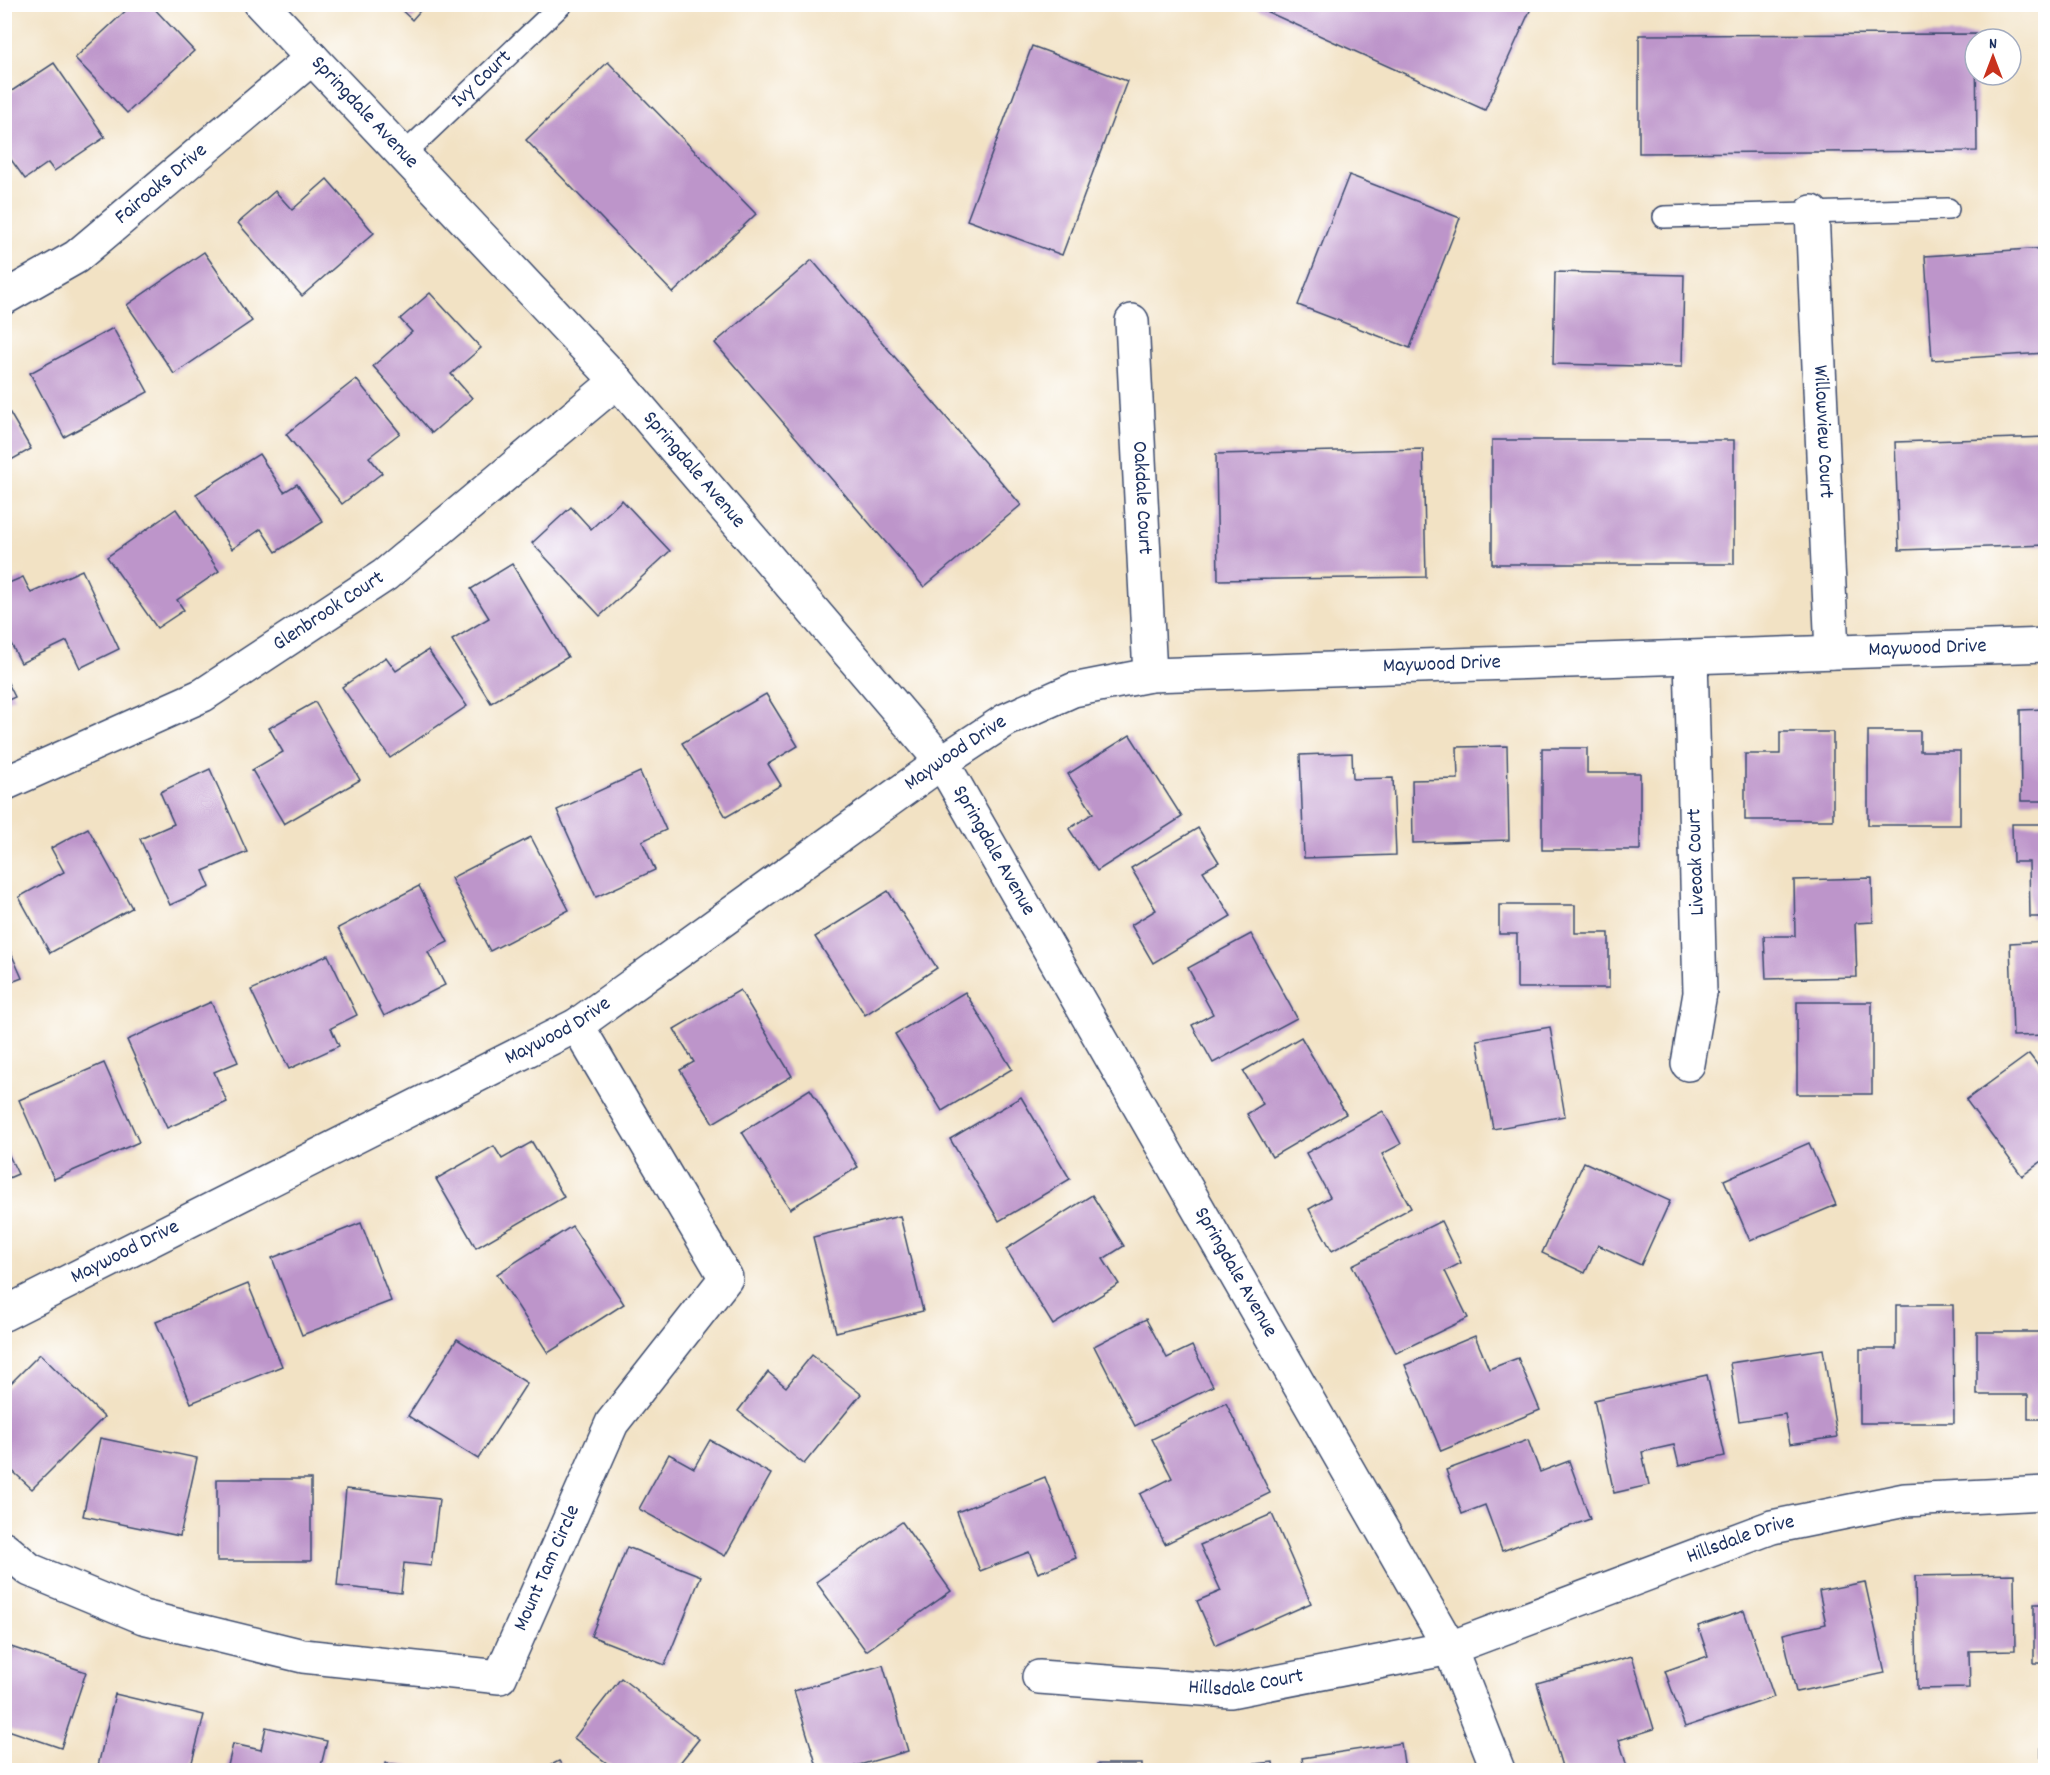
<svg xmlns="http://www.w3.org/2000/svg" width="2050" height="1775" viewBox="0 0 2050 1775" font-family="Dekko,sans-serif">
<style>
.building{fill:#bd95ca}
.lines{fill:none;stroke-linecap:round;stroke-linejoin:round}
.service-casing{stroke:#3b4a6d;stroke-width:24}
.minor-casing{stroke:#3b4a6d;stroke-width:36}
.service{stroke:#fff;stroke-width:21}
.minor{stroke:#fff;stroke-width:33}
.labels{text-anchor:middle;dominant-baseline:central;stroke-width:5;stroke-linejoin:round;paint-order:stroke}
.street-label{font-size:21px;fill:#1b2f5e;stroke:#fff}
</style>
<rect width="100%" height="100%" fill="#fff"/>
<filter id="ink" filterUnits="userSpaceOnUse"><feTurbulence type="fractalNoise" baseFrequency=".0167" numOctaves="2"/><feDisplacementMap in="SourceGraphic" scale="12" xChannelSelector="R" yChannelSelector="G"/><feConvolveMatrix kernelMatrix="1 2 1 2 8 2 1 2 1" color-interpolation-filters="sRGB"/></filter>
<filter id="wash" filterUnits="userSpaceOnUse"><feTurbulence type="fractalNoise" baseFrequency=".008" numOctaves="4" result="noise"/><feDisplacementMap in="SourceGraphic" scale="24" xChannelSelector="R" yChannelSelector="G"/><feGaussianBlur stdDeviation="1.35" result="paint"/><feColorMatrix in="noise" values="0 0 0 0 0 0 0 0 0 0 0 0 0 0 0 0 0 1.4 0 .05"/><feComposite in="paint" operator="in"/></filter>
<g filter="url(#wash)">
<rect width="100%" height="100%" fill="#f2e2c4"/>
<g id="blocks">
<g class="building">
<path d="M133 4H150L194 51 127 113 75 58Z"/>
<path d="M395 4H426L412 20Z"/>
<path d="M1250 4H1533L1485 110Z"/>
<path d="M1976 34 1977 151 1639 153V35Z"/>
<path d="M1032 46 1127 81 1062 255 967 220Z"/>
<path d="M608 62 756 214 673 293 526 140Z"/>
<path d="M54 63 105 137 54 171 48 163 25 179 4 150V96Z"/>
<path d="M1349 175 1460 218 1410 348 1298 305Z"/>
<path d="M327 179 374 233 302 296 238 223 275 191 292 210Z"/>
<path d="M2046 248V353L1932 360 1925 256Z"/>
<path d="M204 252 252 321 174 374 127 305Z"/>
<path d="M812 260 1021 505 924 587 715 343Z"/>
<path d="M1555 272 1684 275 1682 367 1553 364Z"/>
<path d="M430 293 481 348 451 374 472 398 432 433 373 366 412 332 400 319Z"/>
<path d="M113 328 148 392 64 437 30 373Z"/>
<path d="M356 379 400 433 369 457 382 473 342 504 286 434Z"/>
<path d="M4 403 31 449 4 464Z"/>
<path d="M2046 437V545L1899 550 1895 442Z"/>
<rect x="1492" y="440" width="242" height="124"/>
<path d="M1423 449 1426 577 1218 580 1216 454Z"/>
<path d="M259 454 284 492 297 484 323 522 276 552 261 529 232 549 196 494Z"/>
<path d="M622 500 670 551 600 616 532 543 571 507 591 529Z"/>
<path d="M176 509 219 571 177 600 184 610 157 628 107 557Z"/>
<path d="M512 564 568 657 491 703 452 640 489 618 471 589Z"/>
<path d="M82 570 119 649 80 668 67 641 21 663 4 630V585L23 577 31 593Z"/>
<path d="M428 650 467 706 390 758 342 687 386 657 396 671Z"/>
<path d="M4 675 15 697 4 702Z"/>
<path d="M766 694 798 746 768 764 781 785 726 817 682 743Z"/>
<path d="M315 702 360 780 284 824 252 770 283 752 269 728Z"/>
<path d="M2046 709V801H2021L2020 710Z"/>
<path d="M1868 731H1920V751H1960V825H1868Z"/>
<path d="M1780 732H1833V820H1745V754H1780Z"/>
<path d="M1130 735 1182 817 1097 871 1069 829 1093 813 1068 774Z"/>
<path d="M1507 746 1509 840 1413 843 1412 780 1458 779 1457 747Z"/>
<path d="M1542 748H1587V773H1640V850H1542Z"/>
<path d="M1352 753 1353 779 1393 778 1396 855 1304 858 1300 755Z"/>
<path d="M210 769 247 852 203 871 210 887 170 905 140 839 174 824 160 792Z"/>
<path d="M640 772 666 830 642 841 655 870 596 897 557 810Z"/>
<path d="M2012 824H2046V917H2030L2029 862H2013Z"/>
<path d="M88 828 132 908 50 953 19 897 64 872 51 848Z"/>
<path d="M1198 828 1219 862 1203 871 1231 916 1153 963 1131 925 1156 910 1131 868Z"/>
<path d="M531 837 569 910 490 951 451 878Z"/>
<path d="M1872 878 1873 922 1855 923 1857 977 1766 979 1764 936H1795L1794 880Z"/>
<path d="M419 886 448 942 428 952 445 985 384 1016 338 928Z"/>
<path d="M888 891 937 968 865 1015 815 937Z"/>
<path d="M1499 905H1575V933H1609V988H1517V934H1499Z"/>
<path d="M1251 934 1297 1018 1213 1063 1192 1025 1213 1014 1188 968Z"/>
<path d="M4 937 22 978 4 985Z"/>
<path d="M2046 941V1035L2013 1036 2010 943Z"/>
<path d="M328 955 357 1015 331 1028 339 1046 289 1069 251 990Z"/>
<path d="M740 990 792 1076 713 1123 680 1070 694 1062 674 1029Z"/>
<path d="M965 992 1012 1069 942 1111 895 1034Z"/>
<path d="M211 1002 238 1062 214 1072 227 1102 167 1128 127 1040Z"/>
<rect x="1797" y="1002" width="75" height="92"/>
<path d="M1550 1027 1565 1116 1493 1129 1477 1040Z"/>
<path d="M1301 1037 1346 1114 1272 1157 1247 1114 1263 1104 1243 1071Z"/>
<path d="M2029 1054 2046 1076V1158L2022 1176 1966 1100Z"/>
<path d="M104 1063 139 1142 54 1179 19 1100Z"/>
<path d="M810 1089 858 1167 790 1209 742 1132Z"/>
<path d="M1021 1097 1070 1179 999 1221 950 1139Z"/>
<path d="M1383 1111 1401 1144 1382 1154 1411 1208 1332 1251 1309 1209 1330 1197 1306 1153Z"/>
<path d="M532 1142 564 1197 476 1248 436 1179 494 1146 502 1159Z"/>
<path d="M1809 1143 1836 1205 1750 1241 1724 1180Z"/>
<path d="M4 1145 18 1174 4 1180Z"/>
<path d="M1584 1162 1670 1201 1641 1265 1598 1245 1585 1273 1542 1253Z"/>
<path d="M1092 1195 1124 1246 1103 1259 1119 1284 1053 1325 1006 1249Z"/>
<path d="M900 1216 923 1311 836 1332 813 1237Z"/>
<path d="M1441 1221 1461 1263 1445 1271 1468 1318 1396 1353 1352 1265Z"/>
<path d="M361 1223 391 1301 302 1335 272 1258Z"/>
<path d="M572 1226 624 1304 548 1353 497 1274Z"/>
<path d="M248 1284 282 1366 191 1403 156 1322Z"/>
<path d="M1896 1305H1953L1954 1423H1860V1349H1896Z"/>
<path d="M1146 1319 1167 1358 1192 1346 1213 1386 1135 1426 1094 1346Z"/>
<path d="M1977 1332H2046V1419H2028V1395H1977Z"/>
<path d="M1475 1336 1489 1369 1518 1358 1540 1410 1441 1451 1405 1365Z"/>
<path d="M457 1339 527 1383 478 1459 408 1416Z"/>
<path d="M1823 1349 1837 1437 1790 1444 1785 1414 1739 1421 1730 1363Z"/>
<path d="M40 1354 104 1417 32 1489 4 1463V1390Z"/>
<path d="M812 1355 861 1394 804 1464 738 1411 768 1372 786 1387Z"/>
<path d="M1707 1375 1725 1456 1679 1466 1674 1445 1642 1452 1649 1485 1614 1493 1594 1400Z"/>
<path d="M1226 1403 1270 1493 1165 1544 1140 1494 1172 1478 1152 1439Z"/>
<path d="M100 1438 197 1458 180 1536 83 1516Z"/>
<path d="M710 1440 771 1474 725 1556 639 1509 669 1454 694 1468Z"/>
<path d="M1528 1440 1540 1472 1569 1461 1590 1519 1502 1551 1485 1505 1462 1514 1446 1470Z"/>
<path d="M1045 1477 1076 1558 1038 1573 1029 1552 980 1571 957 1512Z"/>
<rect x="217" y="1479" width="94" height="82"/>
<path d="M346 1489 439 1499 431 1566 404 1563 401 1593 337 1586Z"/>
<path d="M1272 1514 1311 1603 1216 1645 1197 1601 1221 1591 1200 1545Z"/>
<path d="M902 1522 951 1591 866 1651 816 1582Z"/>
<path d="M627 1547 701 1576 665 1665 591 1636Z"/>
<path d="M2014 1574 2015 1650 1969 1651 1970 1688 1917 1689 1915 1576Z"/>
<path d="M1865 1582 1885 1673 1796 1692 1783 1634 1826 1624 1819 1591Z"/>
<rect x="2034" y="1604" width="12" height="59"/>
<path d="M1744 1611 1774 1697 1685 1727 1665 1671 1708 1656 1698 1626Z"/>
<path d="M5 1645 86 1672 61 1748 5 1729Z"/>
<path d="M1632 1656 1654 1729 1619 1740 1628 1770H1563L1537 1683Z"/>
<path d="M883 1665 908 1751 842 1770H818L794 1691Z"/>
<path d="M621 1678 699 1739 674 1770H616L574 1738Z"/>
<path d="M115 1694 204 1715 190 1770H97Z"/>
<path d="M266 1727 327 1741 320 1770H227L233 1744 261 1750Z"/>
<path d="M1401 1743 1405 1770H1304L1302 1758Z"/>
<rect x="2041" y="1748" width="5" height="22"/>
<path d="M559 1761 565 1770H541Z"/>
<path d="M1273 1762 1274 1770H1225V1767Z"/>
<path d="M386 1763 429 1769V1770H385Z"/>
<path d="M1914 1763 1915 1770H1861V1768Z"/>
<rect x="1097" y="1764" width="45" height="6"/>
</g>
</g>
</g>
<g filter="url(#ink)">
<use href="#blocks" fill-opacity="0" stroke="#3b4a6d" stroke-width="1.5"/>
<g class="lines">
<g class="service-casing">
<g id="service">
<path id="s1" d="M404 154 562 4"/>
<path d="M1664 217 1948 209"/>
</g>
</g>
<g class="minor-casing">
<g id="minor">
<path id="s2" d="M261 4 617 381 942 762 1450 1648 1498 1770"/>
<path id="s3" d="M1812 212 1832 652"/>
<path id="s4" d="M4 298 76 257 312 58"/>
<path id="s5" d="M1132 321 1150 675"/>
<path id="s6" d="M4 784 203 695 385 575 617 381"/>
<path d="M1688 1064 1700 993 1691 658"/>
<path id="s7" d="M4 1314 577 1025 942 762 1006 720 1073 690 1150 675 2046 645"/>
<path id="s8" d="M4 1548 30 1570 143 1617 303 1656 500 1677 612 1423 726 1278 577 1025"/>
<path id="s9" d="M1039 1677 1230 1691 1450 1648 1772 1527 1905 1500 2046 1493"/>
</g>
</g>
<use href="#service" class="service"/>
<use href="#minor" class="minor"/>
</g>
</g>
<g class="labels">
<g class="street-label">
<text stroke="none"><textPath href="#s1" startOffset="108">Ivy Court</textPath></text>
<text stroke="none"><textPath href="#s2" startOffset="150">Springdale Avenue</textPath></text>
<text stroke="none"><textPath href="#s4" startOffset="195">Fairoaks Drive</textPath></text>
<text stroke="none"><textPath href="#s3" startOffset="220">Willowview Court</textPath></text>
<text stroke="none"><textPath href="#s2" startOffset="636">Springdale Avenue</textPath></text>
<text stroke="none"><textPath href="#s5" startOffset="177">Oakdale Court</textPath></text>
<text stroke="none"><textPath href="#s6" startOffset="369">Glenbrook Court</textPath></text>
<text stroke="none"><textPath href="#s7" startOffset="2098">Maywood Drive</textPath></text>
<text stroke="none"><textPath href="#s7" startOffset="1612">Maywood Drive</textPath></text>
<text stroke="none"><textPath href="#s7" startOffset="1108">Maywood Drive</textPath></text>
<text stroke="none"><textPath href="#s2" startOffset="1122">Springdale Avenue</textPath></text>
<text transform="translate(1697 862) rotate(-92)">Liveoak Court</text>
<text stroke="none"><textPath href="#s7" startOffset="622">Maywood Drive</textPath></text>
<text stroke="none"><textPath href="#s7" startOffset="136">Maywood Drive</textPath></text>
<text stroke="none"><textPath href="#s2" startOffset="1608">Springdale Avenue</textPath></text>
<text stroke="none"><textPath href="#s9" startOffset="726">Hillsdale Drive</textPath></text>
<text stroke="none"><textPath href="#s8" startOffset="638">Mount Tam Circle</textPath></text>
<text stroke="none"><textPath href="#s9" startOffset="208">Hillsdale Court</textPath></text>
</g>
</g>
<rect width="2050" height="1775" fill="none" stroke="#fff" stroke-width="24"/>
<g transform="translate(1993 57)"><circle r="28" fill="#ffffff" stroke="#a4acbf" stroke-width="1.5"/>
<path d="M0-4.5L10 22L0 15L-10 22Z" fill="#c8321e"/>
<text y="-9" font-size="16" font-weight="bold" text-anchor="middle" fill="#1b2f5e">N</text>
</g>
</svg>
